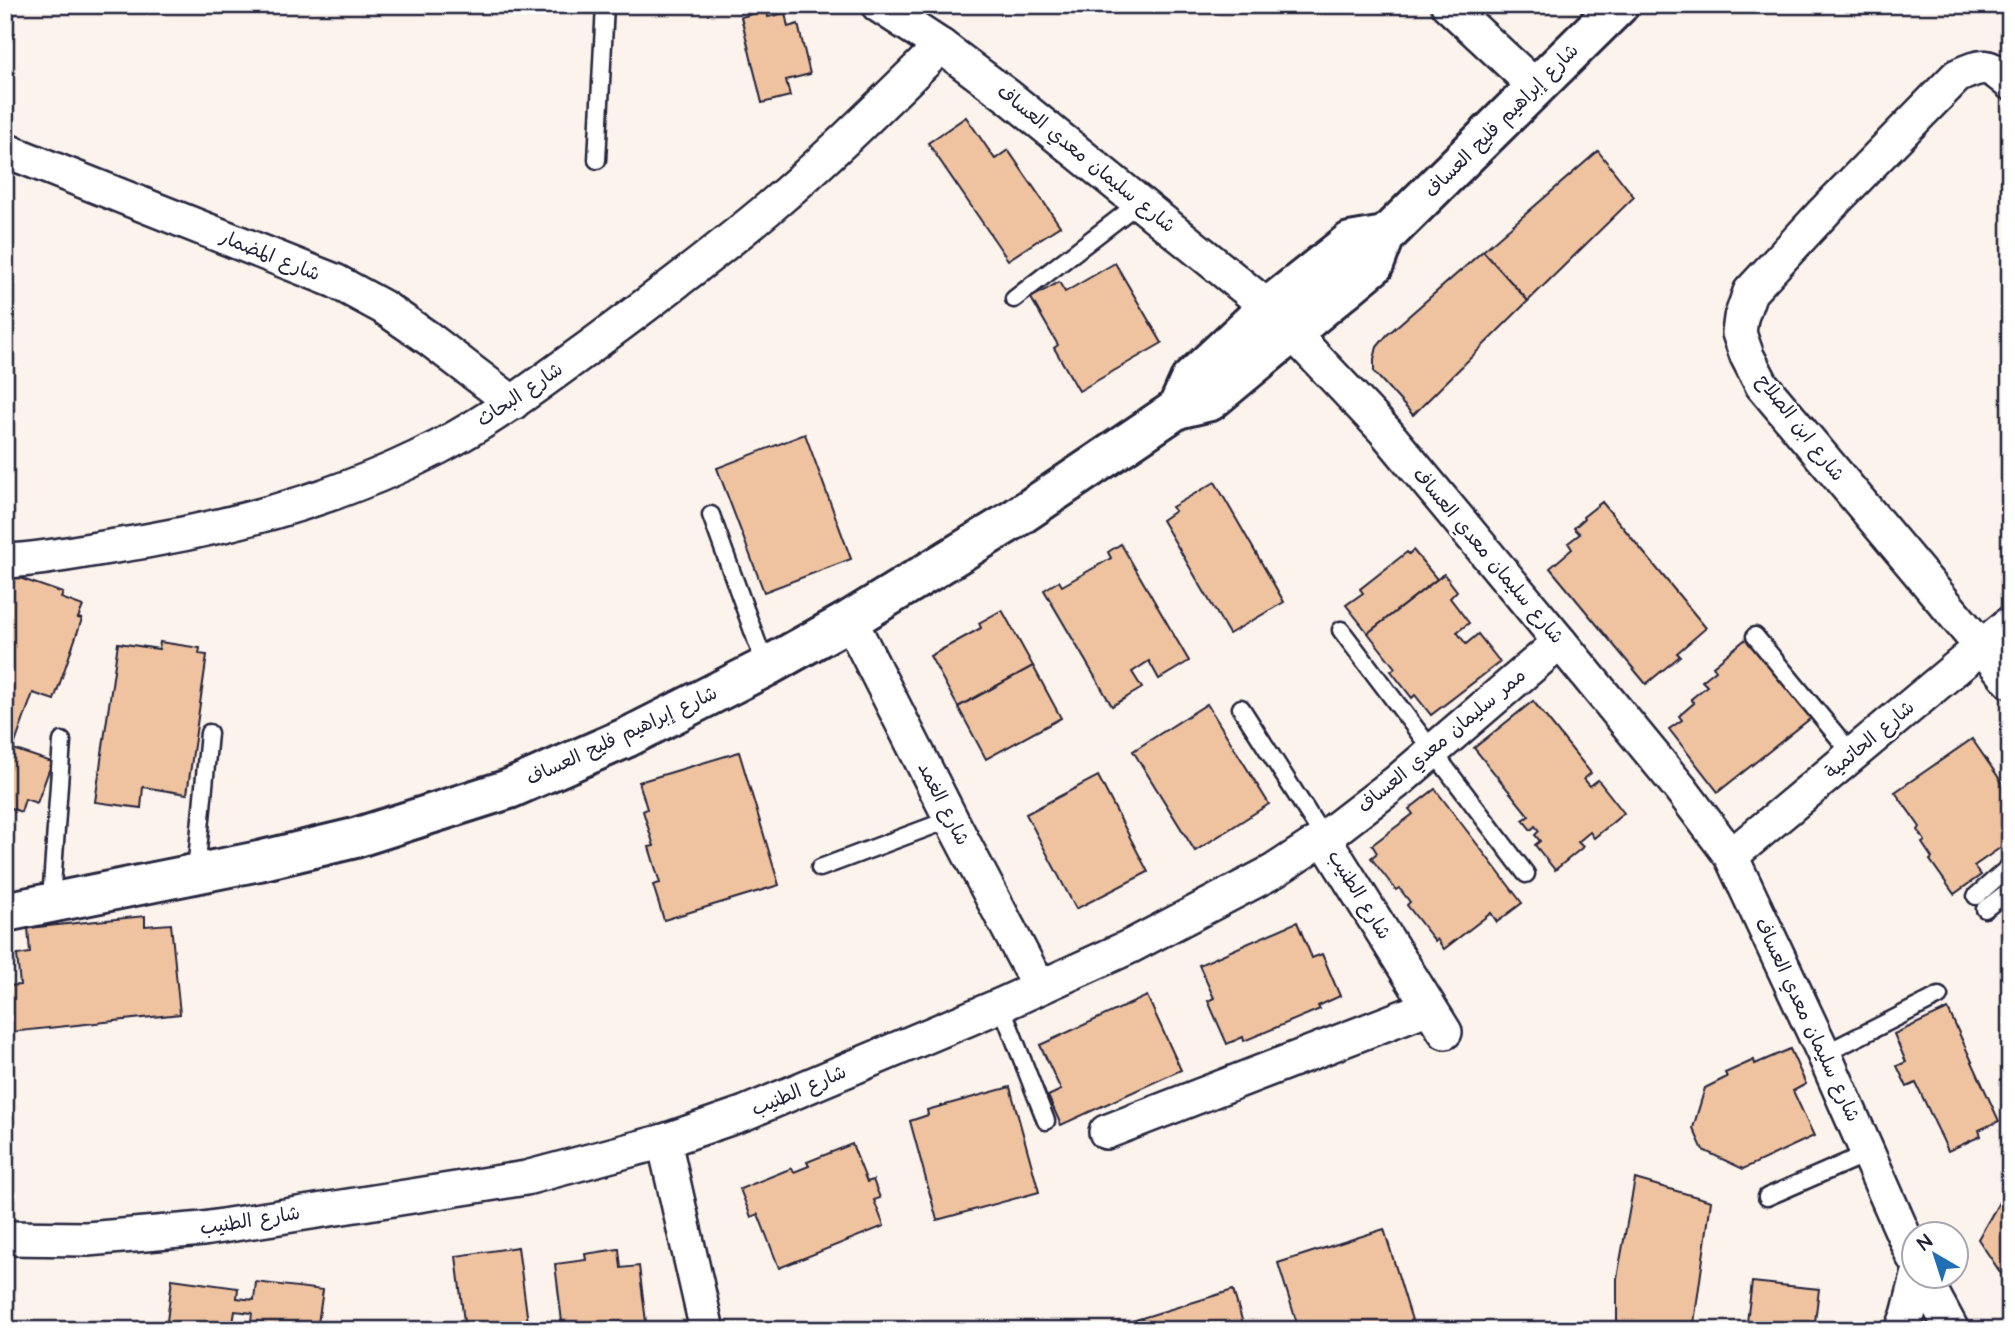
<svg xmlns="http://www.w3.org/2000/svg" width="2015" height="1335" viewBox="0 0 2015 1335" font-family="'Architects Daughter','Playpen Sans Arabic',sans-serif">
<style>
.building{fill:#f0c3a0;stroke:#22223b;stroke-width:2}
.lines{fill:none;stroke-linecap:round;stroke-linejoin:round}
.lane-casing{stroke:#22223b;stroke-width:21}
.street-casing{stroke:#22223b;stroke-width:38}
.secondary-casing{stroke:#22223b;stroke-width:44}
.lane{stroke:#fff;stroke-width:16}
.street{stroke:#fff;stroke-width:33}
.secondary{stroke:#fff;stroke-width:38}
.labels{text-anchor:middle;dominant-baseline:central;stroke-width:6;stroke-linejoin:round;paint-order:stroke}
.street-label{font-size:19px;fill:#22223b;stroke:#fff}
</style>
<rect width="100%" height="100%" fill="#fcf3ec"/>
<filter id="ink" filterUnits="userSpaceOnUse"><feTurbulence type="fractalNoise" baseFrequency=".0143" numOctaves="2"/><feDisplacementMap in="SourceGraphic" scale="14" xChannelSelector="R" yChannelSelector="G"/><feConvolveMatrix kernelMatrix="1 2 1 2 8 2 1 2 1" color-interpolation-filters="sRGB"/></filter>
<g filter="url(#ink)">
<g class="building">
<path d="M767 10 768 17 785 13 788 27 798 24 810 74 786 80 790 96 762 103 741 17Z"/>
<path d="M966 117 995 159 1008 150 1060 226 1008 260 928 143Z"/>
<path d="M1598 151 1634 197 1528 301 1483 251Z"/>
<path d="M1483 251 1528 301 1413 415 1374 372V359L1377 347 1387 335Z"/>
<path d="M1115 263 1162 343 1079 391 1054 348 1058 345 1031 298 1059 282 1065 292Z"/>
<path d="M805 434 851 559 764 592 717 468Z"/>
<path d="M1215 482 1284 602 1229 634 1162 520 1175 511 1172 507Z"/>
<path d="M1602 502 1706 628 1677 653 1680 656 1646 684 1550 568 1572 549 1568 543 1580 534 1574 528 1584 519 1583 517Z"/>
<path d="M1121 544 1189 661 1159 679 1149 661 1132 672 1142 688 1112 706 1044 590 1059 581 1062 586 1111 558 1108 552Z"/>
<path d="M1413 550 1437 579 1368 633 1346 605 1363 593 1360 589 1407 552 1409 554Z"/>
<path d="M5 573 63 593 61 598 83 606 78 618 82 619 54 700 33 693 13 749 52 762 37 803 25 799 21 812 5 806Z"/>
<path d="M1444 574 1457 591 1450 598 1469 623 1457 632 1466 644 1478 634 1500 662 1431 715 1415 695 1412 698 1391 671 1395 668 1368 633Z"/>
<path d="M1002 610 1033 666 958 707 930 656 981 628 979 623Z"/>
<path d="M1747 638 1811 718 1718 792 1669 729 1682 720 1679 716 1694 703 1691 699 1707 686 1702 681 1716 670 1713 666Z"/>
<path d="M160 642 200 648 199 654 207 655 187 794 143 787 141 808 95 802 118 643 159 649Z"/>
<path d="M1033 666 1061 718 986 759 958 707Z"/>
<path d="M1533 701 1591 773 1584 779 1590 786 1598 780 1624 813 1594 838 1590 832 1578 842 1583 847 1555 870 1535 845 1540 841 1535 835 1539 831 1535 826 1531 830 1523 820 1529 816 1474 748Z"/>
<path d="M1207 704 1269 804 1195 851 1133 751Z"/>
<path d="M1972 739 2010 794V841L1974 866 1981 875 1954 894 1930 860 1932 858 1922 843 1925 841 1918 830 1920 827 1895 792Z"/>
<path d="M739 752 779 885 664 920 653 885 660 883 649 847 654 846 643 811 647 809 639 782Z"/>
<path d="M1098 776 1148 872 1076 909 1026 814Z"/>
<path d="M1435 789 1522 903 1497 922 1491 913 1444 949 1437 939 1435 941 1407 905 1410 902 1399 888 1396 890 1371 858 1377 853 1372 845 1413 814 1409 809Z"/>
<path d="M145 916V926L171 924 180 1014 11 1032 7 986 20 985 17 955 30 953 28 928Z"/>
<path d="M1297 922 1312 958 1322 954 1340 996 1318 1006 1320 1009 1244 1041 1243 1037 1227 1044 1208 1001 1214 998 1199 965Z"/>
<path d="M1147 996 1181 1070 1061 1125 1048 1096 1061 1090 1040 1045Z"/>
<path d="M1948 1009 1999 1121 1979 1130 1981 1136 1948 1151 1916 1083 1907 1087 1897 1066 1906 1062 1894 1034Z"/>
<path d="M1790 1049 1806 1084 1793 1091 1814 1136 1743 1169 1703 1150 1693 1128 1705 1088 1727 1077 1725 1073 1754 1060 1755 1064Z"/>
<path d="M1010 1087 1039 1192 937 1220 910 1121 928 1115 927 1110Z"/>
<path d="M852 1144 867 1182 873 1180 880 1198 874 1200 884 1226 779 1268 758 1214 751 1217 740 1189 792 1168 794 1172 809 1166 807 1162Z"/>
<path d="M1635 1179 1711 1201 1694 1323 1617 1322V1278Z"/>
<path d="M2009 1185 2010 1186V1287L1978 1239Z"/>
<path d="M1384 1229 1415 1330H1299L1278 1263Z"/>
<path d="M518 1247 529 1330H465L456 1256Z"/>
<path d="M619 1249 621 1268 639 1266 647 1330H563L555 1264 586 1260 585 1254Z"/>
<path d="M172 1279 238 1288 237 1298 254 1300 256 1282 323 1290 317 1330H250L252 1313 235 1311 232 1330H166Z"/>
<path d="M1752 1282 1819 1289 1814 1330H1746Z"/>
<path d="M1233 1290 1245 1330H1106V1329Z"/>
</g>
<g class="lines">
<g class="lane-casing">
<g id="lane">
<path d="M597 160 605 5"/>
<path d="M1014 299 1140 202"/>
<path d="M711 515 766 667"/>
<path d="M1341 630 1526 874"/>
<path d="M1755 636 1852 754"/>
<path d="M1241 708 1324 838"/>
<path d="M820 868 951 819"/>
<path d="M196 872 209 733"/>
<path d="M1976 896 2010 866"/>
<path d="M51 901 62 741"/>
<path d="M1985 909 2010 890"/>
<path d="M1001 1005 1046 1121"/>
<path d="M1824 1054 1939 996"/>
<path d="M1767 1197 1868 1153"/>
</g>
</g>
<g class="street-casing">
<g id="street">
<path d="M878 5 941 46 1009 97 1268 307 1385 431 1560 642 1680 788 1731 856 1824 1054 1913 1256"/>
<path d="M1448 5 1537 88"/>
<path d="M2010 83C1987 63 1984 64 1957 76L1824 212 1750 292 1741 318 1739 333 1747 356 1762 385 2010 681"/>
<path d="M5 150 335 281 383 307 428 338 513 403"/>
<path d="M5 561C38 560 71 553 103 548 219 531 335 501 439 447 496 417 547 378 599 340 657 297 714 254 769 208 829 157 885 101 941 46"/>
<path d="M850 620 951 819 1039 987"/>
<path d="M1324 838 1445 1032"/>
<path d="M1731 856 2010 623"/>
<path d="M1106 1132 1429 1007"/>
<path d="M664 1141 707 1330"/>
<path d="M5 1238 87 1239 203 1229 526 1178 664 1141 745 1113 1001 1005 1131 946 1274 871 1324 838 1398 781 1560 642"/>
<path d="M1923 1276 1952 1330"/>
<path d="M1902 1330 1908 1315 1918 1276"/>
</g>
</g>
<g class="secondary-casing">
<g id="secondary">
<path d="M1177 409 1190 380 1268 307 1350 242 1385 236"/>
<path d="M5 912 259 861 355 838 509 789 628 737 766 667 850 620 1013 520 1177 409 1210 401 1374 265 1385 236 1619 5"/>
</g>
</g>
<use href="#lane" class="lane"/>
<use href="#street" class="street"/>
<use href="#secondary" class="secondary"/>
</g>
</g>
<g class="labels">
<g class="street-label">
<text transform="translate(1502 121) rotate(-45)">شارع إبراهيم فليح العساف</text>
<text transform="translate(1086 159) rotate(39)">شارع سليمان معدي العساف</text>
<text transform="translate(270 256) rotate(22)">شارع المضمار</text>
<text transform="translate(520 395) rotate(-34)">شارع البحاث</text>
<text transform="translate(1800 428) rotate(52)">شارع ابن الصلاح</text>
<text transform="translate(1488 556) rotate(50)">شارع سليمان معدي العساف</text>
<text transform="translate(622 736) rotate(-25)">شارع إبراهيم فليح العساف</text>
<text transform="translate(1870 740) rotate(-40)">شارع الحاتمية</text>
<text transform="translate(1442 741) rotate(-40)">ممر سليمان معدي العساف</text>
<text transform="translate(943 804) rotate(63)">شارع الغمد</text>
<text transform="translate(1359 895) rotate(58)">شارع الطنيب</text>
<text transform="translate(1807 1020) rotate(65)">شارع سليمان معدي العساف</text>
<text transform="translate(799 1091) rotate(-23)">شارع الطنيب</text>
<text transform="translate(250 1221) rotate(-9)">شارع الطنيب</text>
</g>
</g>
<rect width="2015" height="1335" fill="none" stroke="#fff" stroke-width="28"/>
<rect x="14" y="14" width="1987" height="1307" fill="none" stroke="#22223b" stroke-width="2.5" filter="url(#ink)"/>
<g transform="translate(1935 1255) rotate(321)"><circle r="33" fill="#ffffff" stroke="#a7a7b1" stroke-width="2"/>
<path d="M0-5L12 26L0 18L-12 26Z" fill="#1f6fb2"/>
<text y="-10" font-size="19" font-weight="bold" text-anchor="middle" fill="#22223b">N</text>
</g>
</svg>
